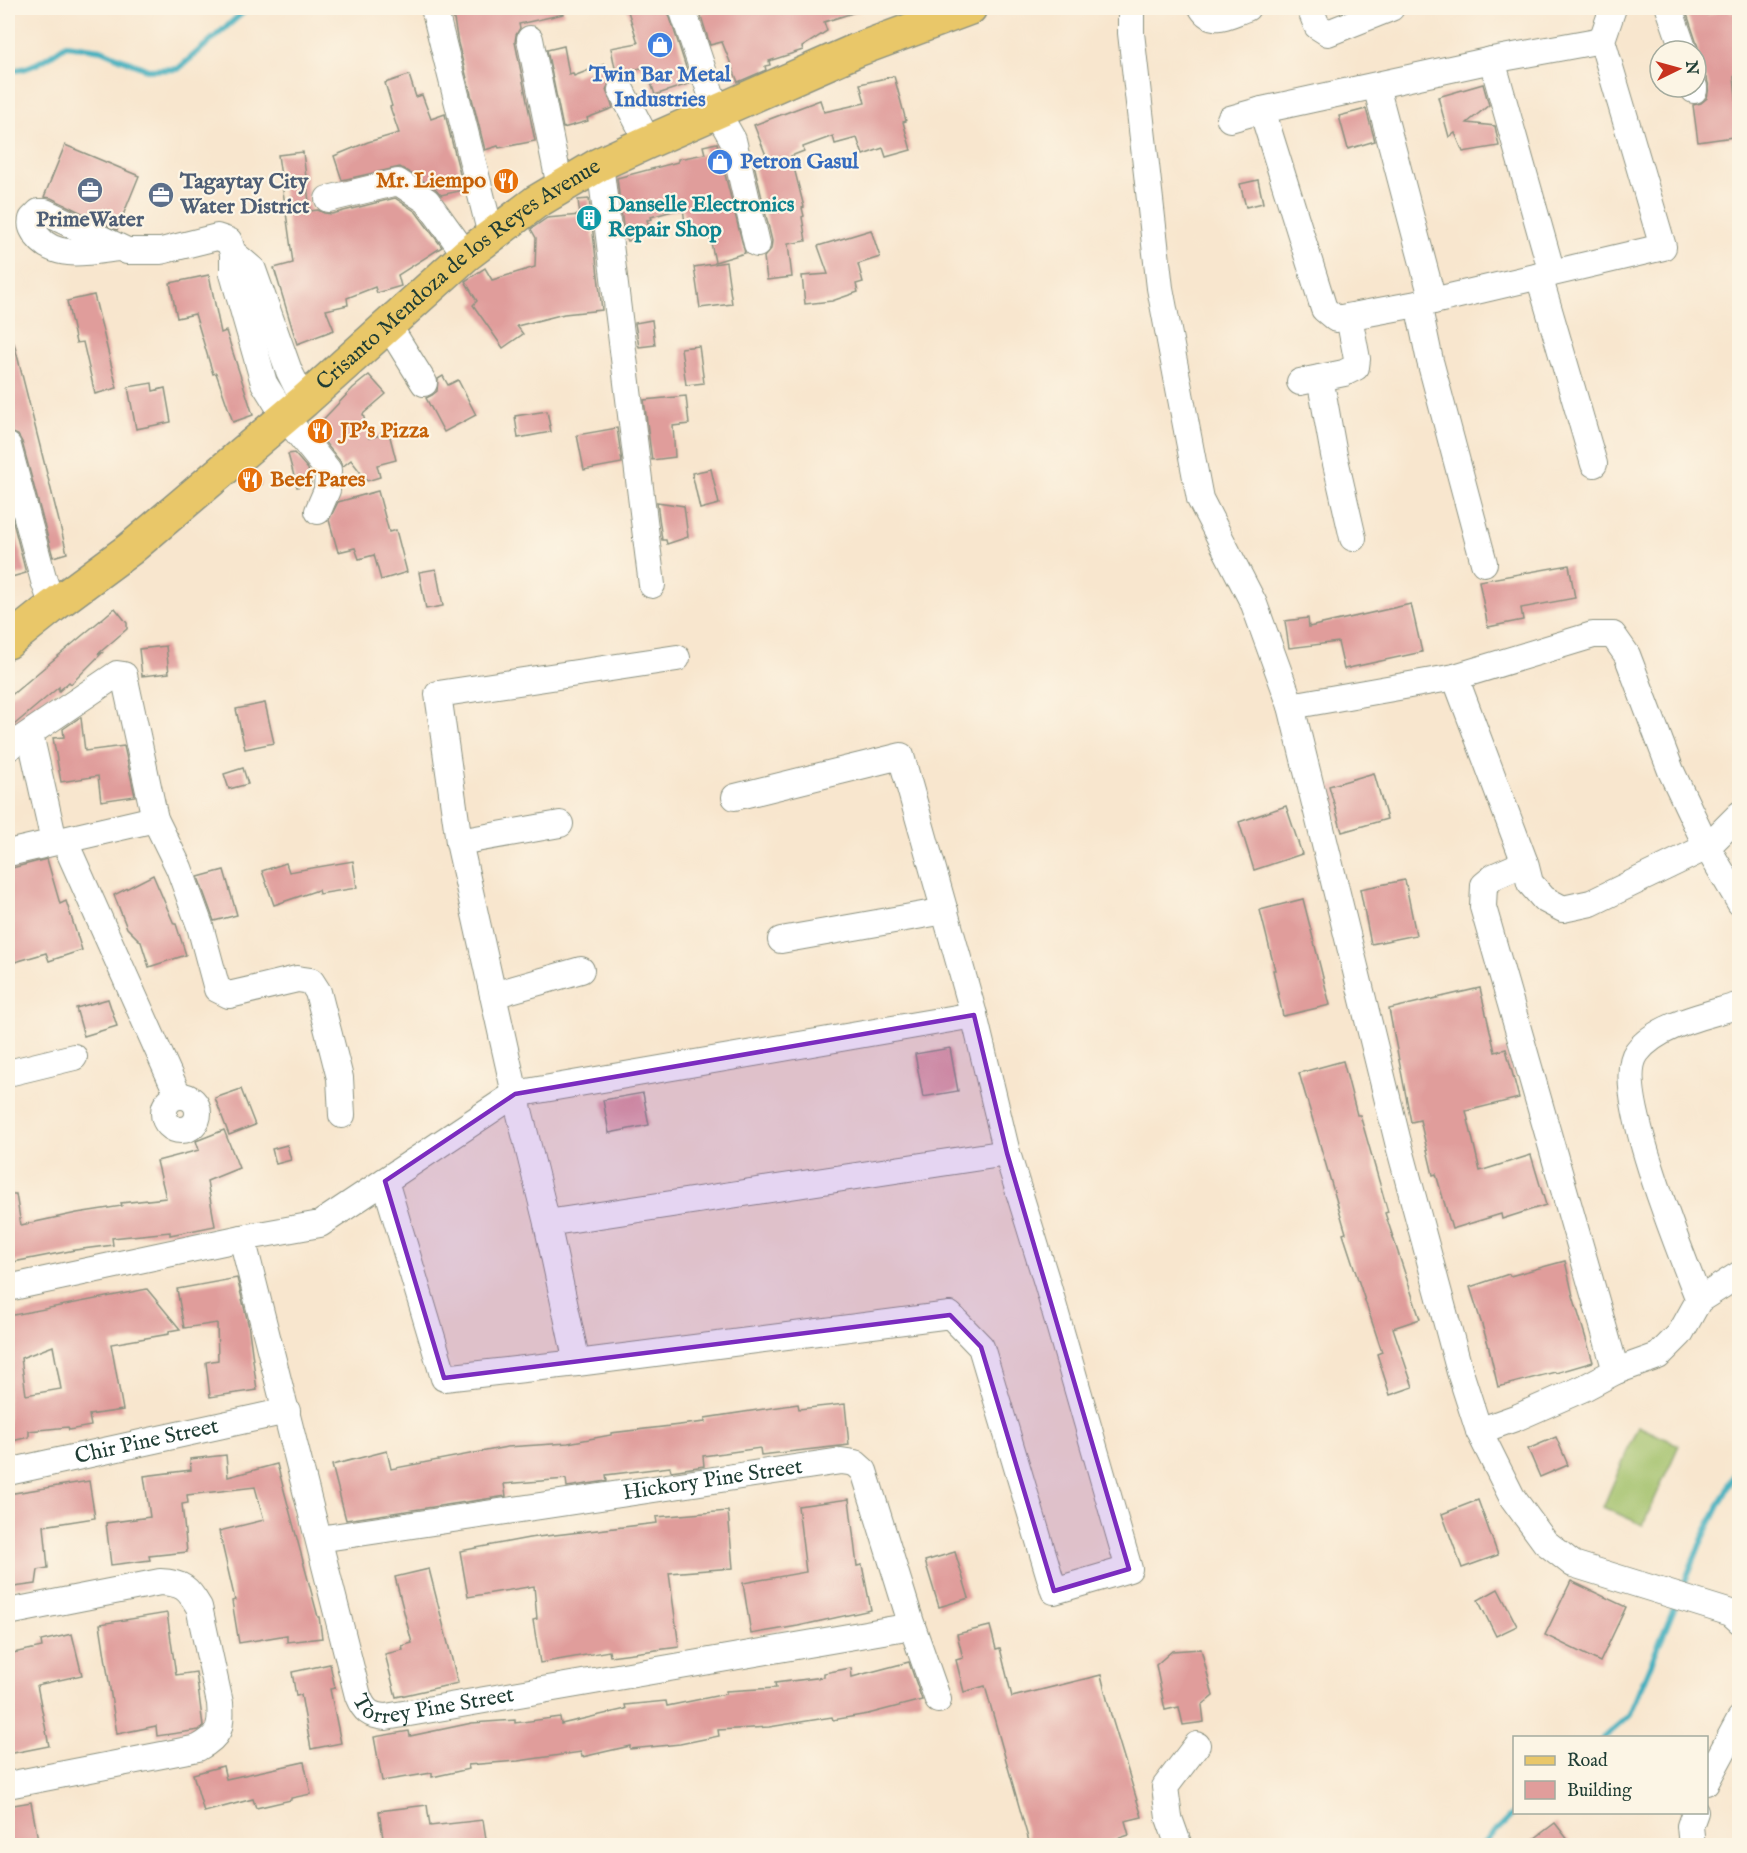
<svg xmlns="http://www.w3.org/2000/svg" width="1747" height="1853" viewBox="0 0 1747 1853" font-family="'IM FELL English',serif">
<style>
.green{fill:#a0c069;stroke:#607e4e;stroke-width:1.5}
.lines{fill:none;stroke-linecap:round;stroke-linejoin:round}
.stream{stroke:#41afbe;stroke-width:6}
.building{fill:#e09d9b;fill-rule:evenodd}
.minor-casing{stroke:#8c9281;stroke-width:28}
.major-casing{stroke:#8c9281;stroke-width:36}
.minor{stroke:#fff;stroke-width:26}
.major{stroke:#e9c769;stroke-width:33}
.marked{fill:#7b2cbf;fill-opacity:0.2;stroke:#7b2cbf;stroke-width:4.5;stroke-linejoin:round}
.labels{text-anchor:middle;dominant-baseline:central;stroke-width:4.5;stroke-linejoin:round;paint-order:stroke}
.shop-label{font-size:22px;font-weight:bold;fill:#366cbe;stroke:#fcf5e5}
.food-label{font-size:22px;font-weight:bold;fill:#c56008;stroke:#fcf5e5;text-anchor:start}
.service-label{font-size:22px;font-weight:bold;fill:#4e5e75;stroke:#fcf5e5;text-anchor:start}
.culture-label{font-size:22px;font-weight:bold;fill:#0d838f;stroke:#fcf5e5;text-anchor:start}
.street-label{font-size:22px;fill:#1f3d34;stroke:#fcf5e5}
</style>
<rect width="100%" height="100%" fill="#fcf5e5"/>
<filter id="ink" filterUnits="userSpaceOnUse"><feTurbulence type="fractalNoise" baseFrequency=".0167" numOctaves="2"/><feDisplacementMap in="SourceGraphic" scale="12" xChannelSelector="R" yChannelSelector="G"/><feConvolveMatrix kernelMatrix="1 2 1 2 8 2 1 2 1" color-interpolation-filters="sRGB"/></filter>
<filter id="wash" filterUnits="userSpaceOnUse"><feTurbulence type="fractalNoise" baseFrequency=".008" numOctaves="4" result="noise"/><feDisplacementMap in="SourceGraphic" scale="24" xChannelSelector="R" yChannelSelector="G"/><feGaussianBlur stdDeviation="1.35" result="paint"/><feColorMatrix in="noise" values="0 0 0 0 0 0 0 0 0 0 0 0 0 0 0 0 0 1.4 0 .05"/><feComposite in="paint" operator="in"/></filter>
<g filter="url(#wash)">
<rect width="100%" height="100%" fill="#f8e6ce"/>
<path class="green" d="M1638 1426 1679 1445 1643 1525 1603 1507Z"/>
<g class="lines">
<g class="stream">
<path d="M8 70C29 72 49 57 66 45L101 50 148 70 178 69 248 8"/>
<path d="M1681 1591 1700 1544 1740 1463"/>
<path d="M1603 1738 1629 1716 1677 1601"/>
<path d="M1481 1846 1515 1812"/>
</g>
</g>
<g id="blocks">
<g class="building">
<path d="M452 8H563L564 14 519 24 520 28 516 35 515 42 535 141 499 148 498 146 485 150 458 43Z"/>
<path d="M627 8H667L691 83 655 95 646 67 616 73 611 48 638 43Z"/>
<path d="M718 8H859V11L824 22 827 31 802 47 803 50 769 61 770 65 765 66 766 70 738 82 722 42 710 45 700 13Z"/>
<path d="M1685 8H1704L1707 15 1729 8 1731 13 1740 9V75L1734 76 1740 136 1698 142 1693 105 1701 103 1707 98 1709 87 1707 79 1702 74 1696 72 1698 47Z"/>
<path d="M564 46 569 74 573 73 574 76 605 64 611 79 606 90 613 108 587 118 588 121 563 128 547 50Z"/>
<path d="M409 75 416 97 422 95 431 119 445 114 464 190 441 195 435 188 400 167 342 180 334 156 368 142 399 133 390 107 392 106 385 83Z"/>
<path d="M894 76 906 121 903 122 911 150 886 157 883 148 863 155 857 138 835 144 833 136 803 147 804 151 791 156 804 207 802 208 804 216 802 217 806 241 788 244 792 277 767 280 764 257 771 249 772 241 753 160 767 158 754 125 820 100 824 112 865 103 860 84Z"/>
<path d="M1483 84 1489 105 1467 123 1495 126 1499 146 1463 152 1455 133 1449 137 1438 97Z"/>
<path d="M1366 109 1375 141 1348 149 1339 116Z"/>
<path d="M717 143 745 253 715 262 708 228 686 231 683 208 651 217 652 219 647 220 651 233 628 241 624 234 617 178 678 162V159L705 154 703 146Z"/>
<path d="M65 145 139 176 117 230 51 198 44 197Z"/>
<path d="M303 152 310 211 318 210 324 213 332 214 395 198 416 212 442 247 398 275 401 286 377 293 375 287 347 298 348 305 326 310 334 330 297 344 274 268 293 263 278 155Z"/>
<path d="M1258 180 1263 203 1246 207 1240 184Z"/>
<path d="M589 199 602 310 564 314 517 326 523 334 503 348 473 305 477 301 465 281 485 268 492 280 535 267 536 238 531 229 547 218 580 215 578 200Z"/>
<path d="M871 230 880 257 858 264 863 282 856 284 858 292 832 301 805 304 802 276 828 274 818 246Z"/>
<path d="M726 262 732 304 700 308 694 267Z"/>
<path d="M209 275 221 333 226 331 253 415 233 422 216 373 213 374 195 314 177 318 170 283Z"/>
<path d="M94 295 117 388 95 394 83 342 76 343 67 301Z"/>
<path d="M652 320 655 345 639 347 635 323Z"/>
<path d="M14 343 67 553 53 557 22 442 18 435 8 431V344Z"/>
<path d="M699 346 704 383 686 385 681 348Z"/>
<path d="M369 375 386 394 363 414 369 438 389 433 396 460 377 465 380 477 367 481 351 460 342 467 340 461 314 429 353 388Z"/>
<path d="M443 376 448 385 458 380 476 415 444 432 426 398 432 395 437 391 438 379Z"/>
<path d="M152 383 153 391 165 388 171 422 136 429 128 387Z"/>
<path d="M686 396 689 424 673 426 675 457 652 460 644 400Z"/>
<path d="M547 411 551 432 518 438 515 416Z"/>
<path d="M617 428 622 463 584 470 577 435Z"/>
<path d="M294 453 308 469 311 483 297 487 288 454Z"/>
<path d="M252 469 262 484 249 493 240 480Z"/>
<path d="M711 469 719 504 700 509 692 473Z"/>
<path d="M378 491 389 532 396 530 407 572 381 580 374 555 359 559 355 548 338 552 329 520 338 502Z"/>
<path d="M8 502 26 573 8 578Z"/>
<path d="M657 502 684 506 688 537 667 544 666 540H662Z"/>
<path d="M1569 565 1575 598 1521 608 1523 620 1488 627 1479 581Z"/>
<path d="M436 569 443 606 426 609 419 572Z"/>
<path d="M1411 604 1422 652 1344 669 1338 642 1289 648 1285 621 1308 618 1309 627Z"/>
<path d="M115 608 127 623V629L98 654 102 653 71 684 69 682 59 691V687L8 730V698Z"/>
<path d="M166 646 169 673 142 676 139 649Z"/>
<path d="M265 703 274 743 245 749 236 709Z"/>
<path d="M79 718H81L85 751 124 746 135 796 101 801 98 776 61 782 53 738 64 737 63 729Z"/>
<path d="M243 768 248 784 229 789 224 774Z"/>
<path d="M1374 773 1387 819 1342 832 1329 786Z"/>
<path d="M1286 806 1302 854 1254 870 1239 822Z"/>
<path d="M47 859 60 904 66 901 82 950 49 961 46 953 15 962 8 934V869Z"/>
<path d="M353 861 357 888 319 894 318 890 274 905 262 871 286 863 289 872Z"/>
<path d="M224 870 237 915 214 921 198 877Z"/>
<path d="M153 875 174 924H176L186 955 149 967 141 942 127 928 114 895Z"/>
<path d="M1405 880 1416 935 1371 944 1360 889Z"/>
<path d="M1303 899 1330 1005 1283 1016 1273 970H1275L1260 910Z"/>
<path d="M1480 988 1495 1052 1506 1049 1519 1098 1466 1111 1480 1171 1531 1155 1546 1205 1502 1219 1501 1214 1452 1229 1436 1174 1433 1175 1420 1120 1411 1122 1389 1009Z"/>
<path d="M108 999 117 1026 84 1036 76 1008Z"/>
<path d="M950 1048 958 1091 923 1097 915 1054Z"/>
<path d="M1343 1061 1357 1115H1360L1388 1212 1385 1213 1420 1319 1393 1328 1413 1387 1390 1395 1377 1354 1382 1352 1343 1234 1346 1233 1299 1073Z"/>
<path d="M241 1089 255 1125 229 1135 215 1098Z"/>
<path d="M643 1093 649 1125 609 1133 603 1100Z"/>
<path d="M224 1130 239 1168 207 1181 215 1226 170 1235V1232L112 1238 113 1245 75 1250 8 1263V1194H16L21 1225 77 1213 122 1206 121 1203 166 1198 157 1161 199 1150 196 1141Z"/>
<path d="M287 1145 291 1160 276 1164 272 1149Z"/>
<path d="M1565 1261 1573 1296 1593 1362 1556 1373 1555 1372 1498 1387 1488 1344 1470 1287 1509 1274 1510 1276Z"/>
<path d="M237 1278 248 1323 257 1390 210 1397 206 1362 218 1360 217 1323 184 1328 177 1289Z"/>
<path d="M147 1289 180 1329 169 1331V1334L111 1344 123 1410 89 1415 91 1426 69 1430 68 1427 29 1431V1437L8 1442V1316ZM53 1346 61 1389 26 1395 21 1358Z"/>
<path d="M798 1404 799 1409 845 1404 849 1445 761 1455 760 1448 703 1456 704 1466 671 1471 670 1467 606 1475 607 1481 567 1487 566 1479 504 1484 506 1496 346 1520 332 1465 387 1451 391 1469 507 1447 568 1443 611 1435V1433L705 1422V1418Z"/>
<path d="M1556 1437 1568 1465 1540 1477 1528 1449Z"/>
<path d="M226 1455 228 1477 277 1464 318 1617H319L322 1638 287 1642V1635L239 1643 232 1601 235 1600 219 1531 264 1520 255 1487 187 1495 188 1503 182 1504 187 1552 149 1556 150 1560 111 1565 106 1523 150 1517 144 1476 191 1470 190 1459Z"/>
<path d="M89 1481 95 1518 44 1526 48 1568 38 1570 36 1584 14 1587 8 1547V1494Z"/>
<path d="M849 1499 857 1566 862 1565 871 1610 798 1626 751 1634 743 1583 806 1572 798 1506Z"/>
<path d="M1478 1500 1498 1555 1462 1568 1442 1514Z"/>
<path d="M728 1511 733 1568 669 1573 679 1647 610 1656 609 1651 540 1663 533 1620 537 1619 534 1586 468 1597 460 1551 529 1538 657 1523 656 1517Z"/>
<path d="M955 1552 969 1598 939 1607 925 1561Z"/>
<path d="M429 1569 458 1683 396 1697 385 1654 403 1650 402 1646 412 1643 395 1577Z"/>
<path d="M1571 1581 1626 1607 1600 1662 1545 1635Z"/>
<path d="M1498 1589 1517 1626 1496 1636 1478 1600Z"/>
<path d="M167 1613 176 1675 196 1672 203 1726 199 1730 157 1736 156 1726 117 1734 100 1624Z"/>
<path d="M990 1626 996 1649 1000 1648 1012 1697 1101 1675 1111 1715 1142 1817 1125 1821 1129 1835 1098 1845H1030L985 1686 964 1692 956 1660 963 1658 957 1634Z"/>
<path d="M72 1634 82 1675 37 1685 49 1746 8 1754V1654L42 1647 41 1641Z"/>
<path d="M1201 1649 1213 1696 1202 1705 1204 1722 1183 1725 1179 1707 1165 1710 1156 1665 1172 1651Z"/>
<path d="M909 1662 922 1700 868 1714 833 1720 832 1717 769 1727 718 1730 719 1736 680 1744 630 1749V1746L582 1757 581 1752 518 1761 468 1765 469 1769 432 1777V1773L382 1781 374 1737 409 1731 410 1736 472 1723 515 1720V1723L560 1717 561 1724 626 1709 625 1705 666 1701 667 1706 726 1694V1691L776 1688 775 1683 824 1677V1673L851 1668 852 1677Z"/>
<path d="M330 1664 335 1688 330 1689 341 1743 311 1749 301 1695 296 1696 292 1672Z"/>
<path d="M304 1762 311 1794 291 1798V1800L256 1808 253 1799 204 1812 193 1774 223 1766 226 1779Z"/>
<path d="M31 1802 39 1845H8V1806Z"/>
<path d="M427 1805 430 1826 483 1820 487 1845H384L379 1811Z"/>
<path d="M1555 1823 1572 1845H1526Z"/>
</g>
</g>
</g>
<g filter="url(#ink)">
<use href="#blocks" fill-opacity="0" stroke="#8c9281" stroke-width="1.5"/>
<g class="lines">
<g class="minor-casing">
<g id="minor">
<path d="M434 8 491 235"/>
<path d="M682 8 717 112 733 140 757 244"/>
<path d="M1131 8V33L1160 288 1200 499 1254 604 1291 706 1398 1142 1460 1372 1479 1431 1512 1497 1545 1542 1573 1564 1731 1613 1740 1621"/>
<path d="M1202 8C1213 26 1231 13 1247 8"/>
<path d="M1310 8 1317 26 1328 33 1391 8"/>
<path d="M1669 8 1684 51"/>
<path d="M530 39 560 187"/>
<path d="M1492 60 1552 273"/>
<path d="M1376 86 1433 301"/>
<path d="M1694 87V90"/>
<path d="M621 90 648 142"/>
<path d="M1262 110 1324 309 1336 319 1433 301 1663 247 1602 40 1613 8"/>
<path d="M1230 119 1262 110 1492 60 1602 40"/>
<path d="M600 164 652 585"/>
<path d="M328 199 398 182 427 201 466 255"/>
<path d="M118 248C92 251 56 261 37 236 33 230 30 226 32 219L39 212H45L127 251H161L217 237 229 241 233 253V274L264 383 285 417 328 470 327 490 318 511"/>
<path d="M233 253 253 270 289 371 304 401"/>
<path d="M1539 276 1594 464"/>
<path d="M1418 304 1430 361 1484 563"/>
<path d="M388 325 424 383"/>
<path d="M1320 378 1334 455 1353 538"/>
<path d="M1300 382 1344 373 1356 367 1357 359 1349 317"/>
<path d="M8 446 44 581 53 606"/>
<path d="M1455 677 1525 863 1530 883 1544 899 1563 909 1591 903 1707 847 1740 814"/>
<path d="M1291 706 1455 677 1593 635H1613L1627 655 1671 771 1707 847 1740 903"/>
<path d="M30 734 54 841"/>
<path d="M8 748 117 674 124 675 155 819 179 868 200 926 217 989 229 995 297 979 311 981 318 992 340 1078 342 1115"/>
<path d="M64 840 178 1095"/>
<path d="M459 842 560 824"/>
<path d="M8 853 155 819"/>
<path d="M1525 863 1495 876 1484 885 1483 907 1616 1371"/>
<path d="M781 940 945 911"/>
<path d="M493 995 581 970"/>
<path d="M8 1073 74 1057"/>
<circle cx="181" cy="1113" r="17"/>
<path d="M385 1181 444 1378 577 1363 950 1315 981 1347 1054 1591 1129 1569 1047 1283 1007 1153 974 1015 901 756 735 797"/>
<path d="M547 1223 1007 1153"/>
<path id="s1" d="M242 1238 358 1696C364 1711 370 1716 386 1717L912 1626"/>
<path d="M8 1288 242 1238 320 1224 515 1094 974 1015"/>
<path d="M1699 1300C1683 1258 1611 1086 1637 1052 1658 1024 1708 1015 1740 1005"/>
<path d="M577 1363 547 1223 515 1094 459 842 438 694 677 658"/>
<path d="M1479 1431 1518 1417 1584 1388 1616 1371 1658 1356 1680 1334 1699 1300 1740 1274"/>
<path id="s2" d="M8 1472 287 1411"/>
<path id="s3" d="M319 1539 841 1461 855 1463 864 1471 912 1626 938 1700"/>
<path d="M8 1612 160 1582C183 1583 188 1588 199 1607L220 1703C222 1728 220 1736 198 1748L8 1785"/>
<path d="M1706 1782 1740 1719"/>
<path d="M1179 1846 1169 1818 1165 1787 1197 1745"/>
<path d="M1692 1846 1690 1826 1695 1812"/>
</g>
</g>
<g class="major-casing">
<g id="major">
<path id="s4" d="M8 642 53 606 130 549 304 401 466 255 536 202 600 164 648 142 857 50 970 8"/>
</g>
</g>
<use href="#minor" class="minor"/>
<use href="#major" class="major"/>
</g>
</g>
<path class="marked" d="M974 1015 1007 1153 1129 1569 1054 1591 981 1347 950 1315 444 1378 385 1181 515 1094Z"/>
<defs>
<g id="shop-disc" transform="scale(1.35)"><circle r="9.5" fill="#3f7fe0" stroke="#fcf5e5"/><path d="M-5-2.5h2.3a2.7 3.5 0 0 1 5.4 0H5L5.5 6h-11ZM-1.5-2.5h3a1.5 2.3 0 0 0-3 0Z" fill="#fff"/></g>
<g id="restaurant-disc" transform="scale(1.35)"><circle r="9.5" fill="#e8710a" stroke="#fcf5e5"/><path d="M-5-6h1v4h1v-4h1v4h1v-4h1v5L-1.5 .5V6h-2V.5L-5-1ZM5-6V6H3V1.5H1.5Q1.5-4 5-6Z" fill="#fff"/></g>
<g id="office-disc" transform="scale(1.35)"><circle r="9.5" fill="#5c6f8a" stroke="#fcf5e5"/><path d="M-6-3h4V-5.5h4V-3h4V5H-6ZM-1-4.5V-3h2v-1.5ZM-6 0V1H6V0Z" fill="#fff"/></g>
<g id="building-disc" transform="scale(1.35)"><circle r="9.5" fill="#0f9aa8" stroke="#fcf5e5"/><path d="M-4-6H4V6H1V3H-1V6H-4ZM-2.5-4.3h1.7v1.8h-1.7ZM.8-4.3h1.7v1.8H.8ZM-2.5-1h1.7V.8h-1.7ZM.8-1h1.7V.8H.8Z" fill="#fff"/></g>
</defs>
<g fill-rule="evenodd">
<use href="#shop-disc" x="660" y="45"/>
<use href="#shop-disc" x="720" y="162"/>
<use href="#restaurant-disc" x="506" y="181"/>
<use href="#office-disc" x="90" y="190"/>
<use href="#office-disc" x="161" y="195"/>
<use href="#building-disc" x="589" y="218"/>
<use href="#restaurant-disc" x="320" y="431"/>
<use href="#restaurant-disc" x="250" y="480"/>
</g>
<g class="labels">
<g class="shop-label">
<text x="660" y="75">Twin Bar Metal<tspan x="660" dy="25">Industries</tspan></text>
<text x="740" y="162" text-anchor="start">Petron Gasul</text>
</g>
<g class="food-label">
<text x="486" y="181" text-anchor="end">Mr. Liempo</text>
<text x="340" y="431">JP's Pizza</text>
<text x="270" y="480">Beef Pares</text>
</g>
<g class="service-label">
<text x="180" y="182">Tagaytay City<tspan x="180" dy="25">Water District</tspan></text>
<text x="90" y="220" text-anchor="middle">PrimeWater</text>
</g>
<g class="culture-label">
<text x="608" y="205">Danselle Electronics<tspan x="608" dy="25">Repair Shop</tspan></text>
</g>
<g class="street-label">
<text stroke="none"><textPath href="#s4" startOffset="582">Crisanto Mendoza de los Reyes Avenue</textPath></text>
<text stroke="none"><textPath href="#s2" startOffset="142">Chir Pine Street</textPath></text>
<text stroke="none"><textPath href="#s3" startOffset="398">Hickory Pine Street</textPath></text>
<text stroke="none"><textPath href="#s1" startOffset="556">Torrey Pine Street</textPath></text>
</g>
</g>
<rect width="1747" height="1853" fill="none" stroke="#fcf5e5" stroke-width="30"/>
<rect x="1513" y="1736" width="195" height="78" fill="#fcf5e5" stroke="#a4ab9e" stroke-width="1.5"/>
<rect x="1525" y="1756" width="30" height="9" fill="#e9c769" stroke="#a4ab9e" stroke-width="1.5"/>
<text x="1567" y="1766" font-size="18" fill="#1f3d34">Road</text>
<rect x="1525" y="1781" width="30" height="18" fill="#e09d9b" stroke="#a4ab9e" stroke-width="1.5"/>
<text x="1567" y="1796" font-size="18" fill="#1f3d34">Building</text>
<g transform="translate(1678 69) rotate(85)"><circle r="28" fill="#fcf5e5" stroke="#a4ab9e" stroke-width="1.5"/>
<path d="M0-4.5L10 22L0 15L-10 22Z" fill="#c8321e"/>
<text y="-9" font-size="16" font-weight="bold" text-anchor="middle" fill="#1f3d34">N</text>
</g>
</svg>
